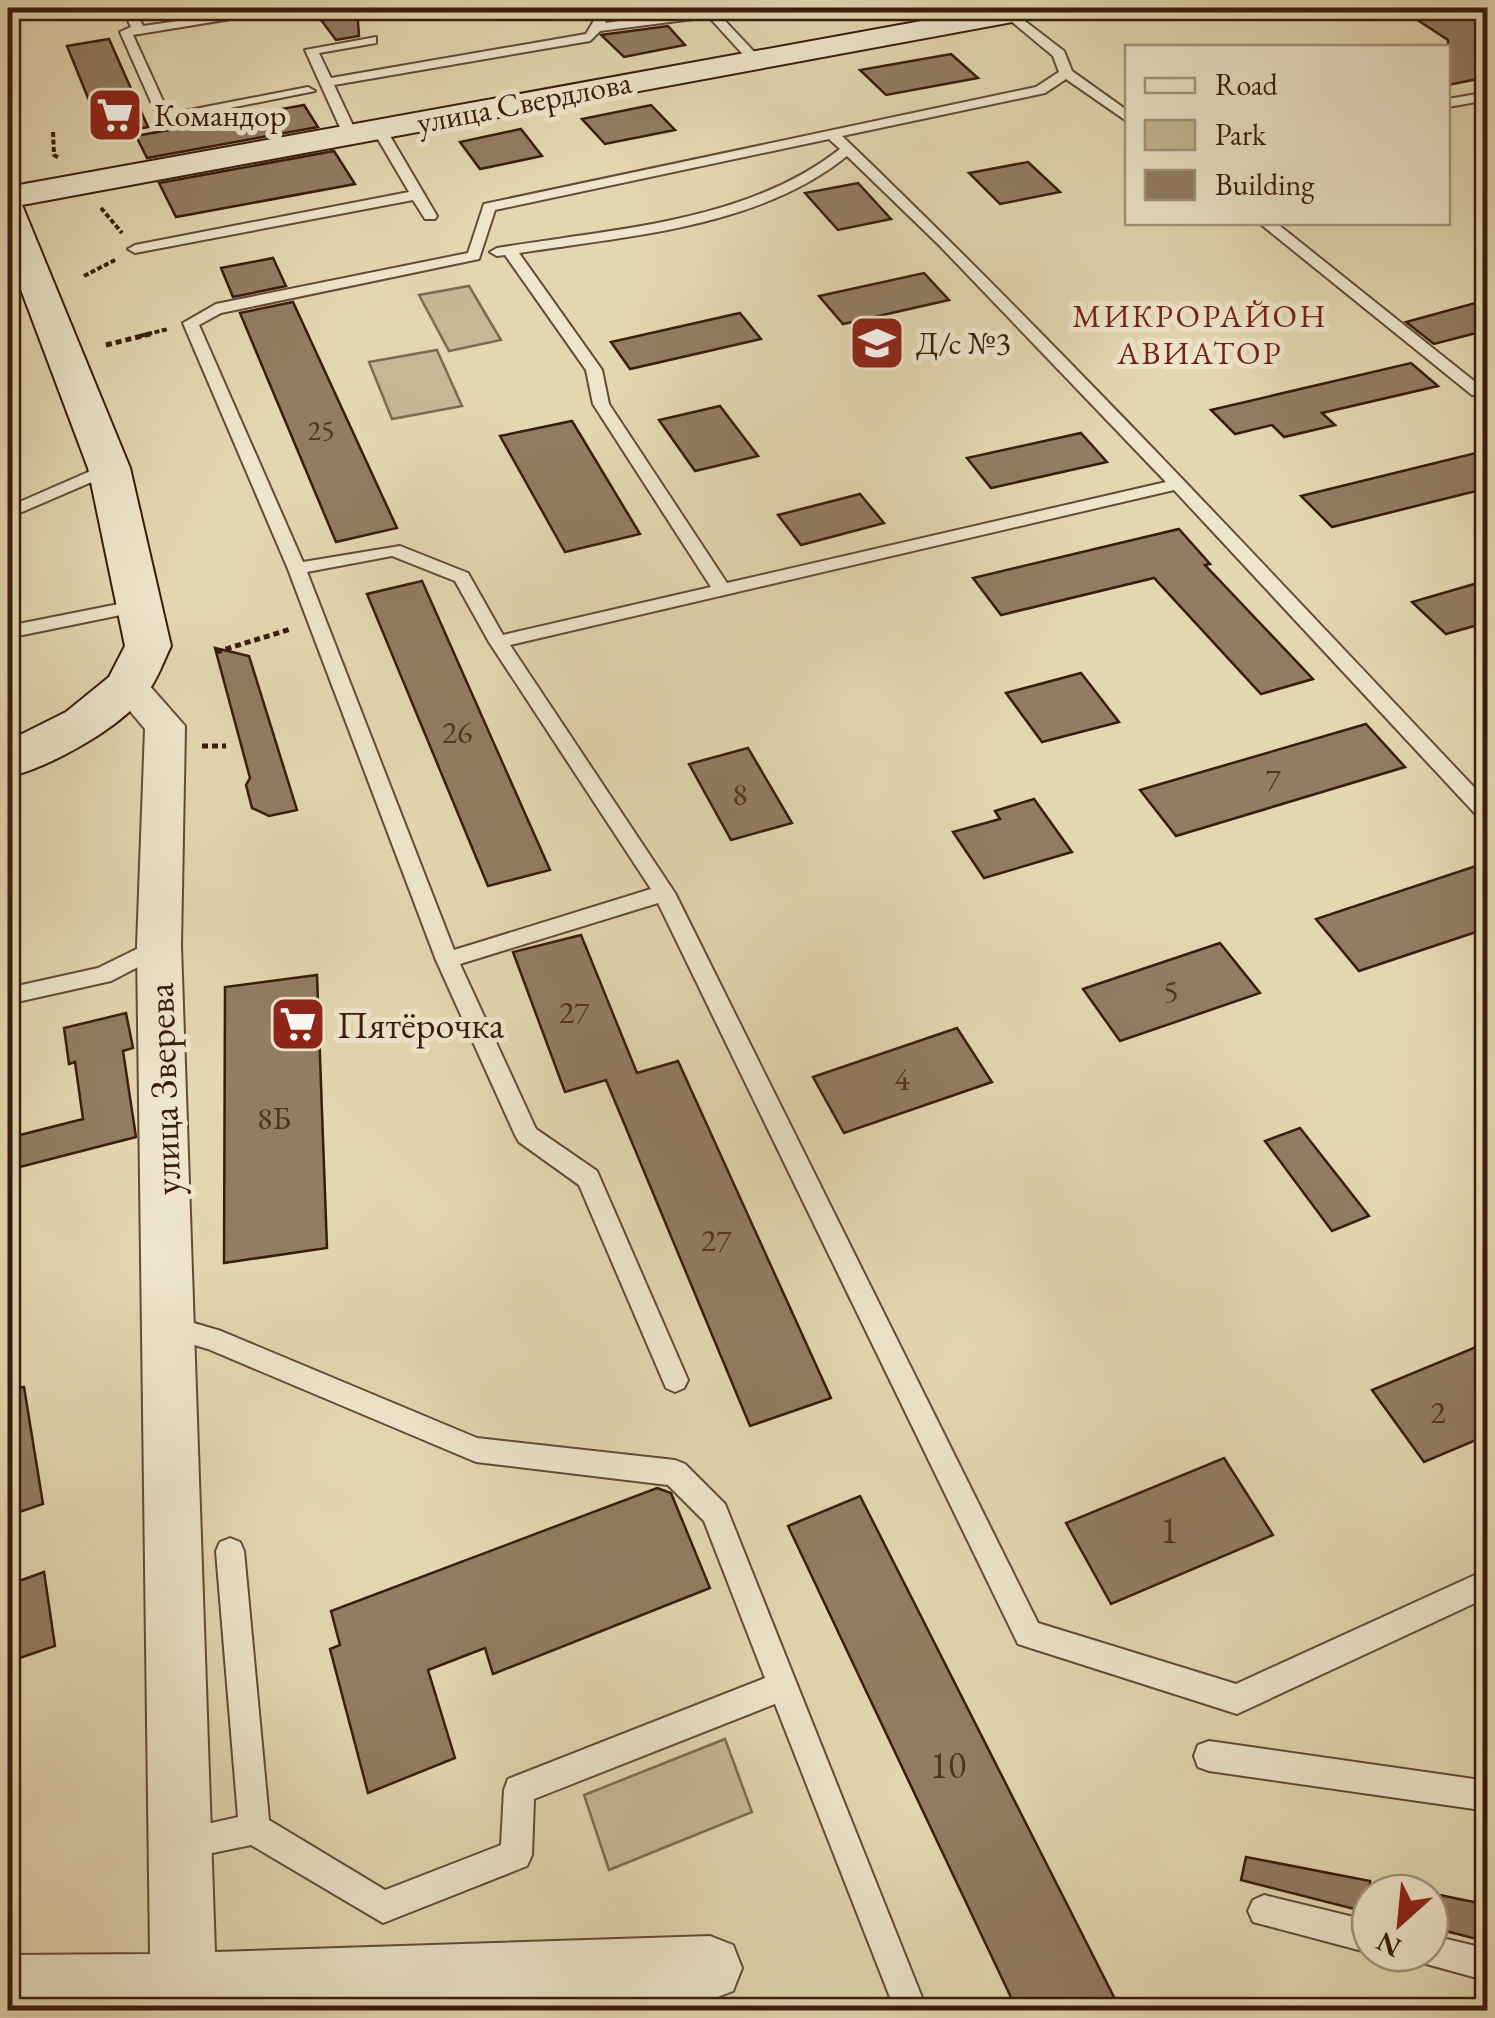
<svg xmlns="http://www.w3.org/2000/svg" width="1495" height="2018" viewBox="0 0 1495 2018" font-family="'EB Garamond',serif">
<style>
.green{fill:#c6b795;stroke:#806952;stroke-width:2.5}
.building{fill:#927d63;stroke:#3a1b0f;stroke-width:2.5}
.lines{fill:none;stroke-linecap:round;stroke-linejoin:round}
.service-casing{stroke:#644a38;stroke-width:4}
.minor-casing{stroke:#644a38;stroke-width:4}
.secondary-casing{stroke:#3a1b0f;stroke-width:4}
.path-far1{stroke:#3a1b0f;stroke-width:4;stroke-dasharray:5 2.5;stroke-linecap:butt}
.path{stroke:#3a1b0f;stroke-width:5;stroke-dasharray:6 4;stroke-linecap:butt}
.service{fill:#ede5cc;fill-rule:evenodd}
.minor{fill:#ede5cc;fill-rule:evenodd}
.secondary{fill:#ede5cc;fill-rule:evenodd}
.labels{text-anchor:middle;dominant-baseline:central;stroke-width:10;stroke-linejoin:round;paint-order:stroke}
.far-number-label{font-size:28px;fill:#503424}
.far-street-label{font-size:32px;fill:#3a1b0f;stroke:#ede5cc}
.far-poi-label{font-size:32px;fill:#3a1b0f;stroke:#ede5cc;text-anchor:start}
.far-neighbourhood-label{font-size:32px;letter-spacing:2.5px;fill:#7a1f14;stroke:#ede5cc}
.number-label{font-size:32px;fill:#503424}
.poi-label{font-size:38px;fill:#3a1b0f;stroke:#ede5cc;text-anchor:start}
.street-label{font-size:38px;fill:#3a1b0f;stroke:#ede5cc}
.near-number-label{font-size:38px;fill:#503424}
</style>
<rect width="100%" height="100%" fill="#e3d7b1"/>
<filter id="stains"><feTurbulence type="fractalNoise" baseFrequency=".002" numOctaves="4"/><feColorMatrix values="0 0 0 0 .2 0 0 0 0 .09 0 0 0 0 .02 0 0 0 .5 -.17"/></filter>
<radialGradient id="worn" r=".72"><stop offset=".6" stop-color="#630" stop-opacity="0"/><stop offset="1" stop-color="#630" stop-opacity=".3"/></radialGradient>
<g class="green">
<path d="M469 286 501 340 449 351 419 295Z"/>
<path d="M437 350 462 406 392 419 369 362Z"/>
<path d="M725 1739 752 1812 609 1870 584 1795Z"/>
</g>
<g class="building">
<path d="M312 8H357L359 36 336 40Z"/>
<path d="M1399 8H1488V77L1448 85V40Z"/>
<path d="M668 26 685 45 624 57 601 35Z"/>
<path d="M109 39 148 127 103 135 67 46Z"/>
<path d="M951 54 978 78 886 95 860 70Z"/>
<path d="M304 105 318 127 147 158 136 136Z"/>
<path d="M651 105 675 130 605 144 582 119Z"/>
<path d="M521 129 542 156 480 169 460 142Z"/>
<path d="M334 151 355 184 176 217 159 183Z"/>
<path d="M1028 162 1060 192 1000 204 969 173Z"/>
<path d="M858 183 891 219 838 230 805 193Z"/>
<path d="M273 258 286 286 233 297 221 268Z"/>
<path d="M924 273 949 300 843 324 819 296Z"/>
<path d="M293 302 397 528 336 542 240 313Z"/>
<path d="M1475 303 1488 313V330L1434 344 1406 322Z"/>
<path d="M740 313 761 339 630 369 611 342Z"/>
<path d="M1411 363 1438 386 1322 413 1335 425 1284 437 1272 425 1235 434 1211 410Z"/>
<path d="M720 406 758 456 695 471 659 420Z"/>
<path d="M572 421 640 534 565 552 500 436Z"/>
<path d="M1081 433 1107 462 991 488 967 458Z"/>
<path d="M1488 450V488L1332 527 1301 496Z"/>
<path d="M860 494 884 523 801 545 778 515Z"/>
<path d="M1179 529 1210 564 1205 565 1313 679 1261 694 1154 578 1001 615 973 578Z"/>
<path d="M1488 580V622L1446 634 1412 602Z"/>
<path d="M422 581 550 870 488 886 367 594Z"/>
<path d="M215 648 249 656 297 810 269 816 252 808 246 785 250 778Z"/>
<path d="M1081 673 1119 722 1042 742 1006 693Z"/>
<path d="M1366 724 1405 767 1176 836 1140 790Z"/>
<path d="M748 748 792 823 731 840 689 764Z"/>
<path d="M1034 799 1072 852 984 878 953 832 1000 819 995 811Z"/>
<path d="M1488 862V928L1359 971 1316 919Z"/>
<path d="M581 935 637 1073 678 1061 831 1398 750 1426 606 1080 565 1092 513 952Z"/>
<path d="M1220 943 1260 993 1120 1041 1083 989Z"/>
<path d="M317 975 327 1248 224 1263 225 987Z"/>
<path d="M126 1013 133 1048 123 1051 136 1137 20 1167 16 1136 83 1119 75 1062 69 1064 64 1028Z"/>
<path d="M957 1028 992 1082 844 1133 813 1077Z"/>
<path d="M1300 1128 1369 1216 1332 1231 1265 1141Z"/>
<path d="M1488 1342V1435L1424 1462 1372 1390Z"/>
<path d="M24 1387 43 1504 8 1516V1388Z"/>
<path d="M1224 1458 1273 1535 1111 1604 1066 1523Z"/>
<path d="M657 1488 671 1493 710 1588 493 1674 485 1648 428 1670 455 1758 368 1793 330 1649 340 1645 331 1611Z"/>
<path d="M860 1496 1116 2001 1098 2010H1017L788 1526Z"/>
<path d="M44 1572 55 1646 8 1662V1585Z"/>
<path d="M1246 1857 1370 1881V1913L1241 1880Z"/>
<path d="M1430 1893 1488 1905V1942L1430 1927Z"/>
</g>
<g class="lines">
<g class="service-casing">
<g id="service">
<path d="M30 8H55L8 19V11Z"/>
<path d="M122 8H134L143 26 270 8H298L133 35 169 114 308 87 315 91 160 122 120 32 131 27Z"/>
<path d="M485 8H497L487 18 481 14Z"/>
<path d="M589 8H601L608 17 605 23 713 8 760 58 749 61 709 17 600 31 590 41 334 85 357 134 350 138 343 134 305 50 376 37V43L319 53 331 78 586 34 596 17Z"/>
<path d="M1009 9 1064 51 1072 71 1128 111V122L1066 79 1045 93 842 136C1065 350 1275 577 1488 802V822L1481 820 1174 490 510 645 675 893 1038 1623 1236 1684 1488 1569V1597L1237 1714 1018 1644 658 903 460 964 536 1129 597 1171 600 1178 688 1380 684 1388 675 1392 666 1388 579 1185 519 1142 515 1135 436 960 288 569 183 323 216 304 468 253 484 204 1036 87 1059 72 1053 56 1005 16 1003 13ZM829 139 840 149C746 223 611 229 497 248L490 252 497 256 505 255 586 370 593 404 711 587 503 635 468 573 400 546 303 562 199 325 221 313 479 259 495 210ZM847 156 939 245 1166 482 727 583 609 404 602 370 519 253C627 236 758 228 847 156ZM392 556 455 581 489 642 651 889 454 950 307 572Z"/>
<path d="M1488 92V100L1448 107V99Z"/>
<path d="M379 125 386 129 437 216 435 219H425L413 200 135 253 128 249 135 245 409 192 372 129Z"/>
<path d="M1258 222H1275L1484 389V395H1472Z"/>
<path d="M109 463 115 464V472L8 518V507Z"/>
<path d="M139 600 148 606 145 610 8 638V626Z"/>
<path d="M159 938 167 940 170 946 167 952 111 981 8 1004V988L98 968Z"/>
<path d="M170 1316 221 1331 477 1438 675 1460 685 1464 725 1504 927 2010H895L775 1704 534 1799 532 1855 527 1866 383 1923 251 1845 183 1859 172 1854 167 1843 172 1832 238 1817 216 1551 220 1542 230 1538 240 1542 244 1551 269 1820 385 1890 501 1845 504 1790 508 1779 765 1678 704 1521 668 1485 476 1462 208 1349 161 1335 157 1327 161 1319Z"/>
<path d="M1209 1741 1488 1781V1811L1209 1771 1198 1767 1194 1756 1198 1745Z"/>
<path d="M1264 1895 1370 1921V1953L1253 1922 1248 1911 1253 1900Z"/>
<path d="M1430 1935 1488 1949V1981L1419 1962 1415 1953H1430Z"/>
</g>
</g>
<g class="minor-casing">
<path id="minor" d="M128 673 142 677 185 726 181 946 215 1952 710 1936 733 1945 742 1968 733 1991 710 2000 415 2010H8V1955L150 1954 137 946 145 729 109 686 114 677Z"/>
</g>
<g class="secondary-casing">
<path id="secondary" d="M993 8H1055L1051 14 1040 17 22 205 130 468 171 646C163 662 157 681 146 694 119 729 50 767 8 777V741L66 712 109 677 125 646 88 468 8 255V187Z"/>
</g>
<g class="path-far1">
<path d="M53 132 54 155 59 158"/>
<path d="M101 208 122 233"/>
<path d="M84 276 115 260"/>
<path d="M140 336 168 329"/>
</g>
<g class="path">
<path d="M106 345 150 334"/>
<path d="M216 652 291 629"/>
<path d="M202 746H226"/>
</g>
<use href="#service" class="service"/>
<use href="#minor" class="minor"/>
<use href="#secondary" class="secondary"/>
</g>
<defs>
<g id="supermarket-square" transform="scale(2.875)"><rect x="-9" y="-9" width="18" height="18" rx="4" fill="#8f2418" stroke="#ede5cc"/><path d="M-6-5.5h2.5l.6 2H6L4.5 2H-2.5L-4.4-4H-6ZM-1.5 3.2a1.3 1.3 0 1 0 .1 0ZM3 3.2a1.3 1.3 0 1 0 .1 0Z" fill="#fff"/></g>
<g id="school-square" transform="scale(2.875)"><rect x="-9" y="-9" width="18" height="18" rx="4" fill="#8f2418" stroke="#ede5cc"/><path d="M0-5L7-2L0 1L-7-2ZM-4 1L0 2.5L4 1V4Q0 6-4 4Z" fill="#fff"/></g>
</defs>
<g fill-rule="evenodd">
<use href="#supermarket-square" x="115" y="115"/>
<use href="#school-square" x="877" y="343"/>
<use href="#supermarket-square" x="298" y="1024"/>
</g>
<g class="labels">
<g class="far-number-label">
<text x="321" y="430">25</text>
</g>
<g class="far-street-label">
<text transform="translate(524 102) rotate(-11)">улица Свердлова</text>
</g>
<g class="far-poi-label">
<text x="154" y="115">Командор</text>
<text x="916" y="343">Д/с №3</text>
</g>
<g class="far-neighbourhood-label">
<text x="1200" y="316">МИКРОРАЙОН<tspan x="1200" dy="37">АВИАТОР</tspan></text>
</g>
<g class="number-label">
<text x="457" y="732">26</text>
<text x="1273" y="779">7</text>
<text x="740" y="794">8</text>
<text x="1171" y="991">5</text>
<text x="574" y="1012">27</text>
<text x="902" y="1079">4</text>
<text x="274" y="1118">8Б</text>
<text x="716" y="1240">27</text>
<text x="1438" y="1412">2</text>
</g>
<g class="poi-label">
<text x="337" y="1024">Пятёрочка</text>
</g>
<g class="street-label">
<text transform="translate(163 1089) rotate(-92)">улица Зверева</text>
</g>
<g class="near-number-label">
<text x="1169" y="1529">1</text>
<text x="948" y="1764">10</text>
</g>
</g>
<rect width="1495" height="2018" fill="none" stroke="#e3d7b1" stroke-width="40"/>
<rect x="10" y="10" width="1475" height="1998" fill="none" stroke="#3a1b0f" stroke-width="5"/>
<rect x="20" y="20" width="1455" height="1978" fill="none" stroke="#3a1b0f" stroke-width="2.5"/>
<rect x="1125" y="45" width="325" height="180" fill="#ede5cc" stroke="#a59480" stroke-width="2.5"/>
<rect x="1145" y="78" width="50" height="15" fill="#ede5cc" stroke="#a59480" stroke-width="2.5"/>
<text x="1215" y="95" font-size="30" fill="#3a1b0f">Road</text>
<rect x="1145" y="120" width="50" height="30" fill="#c6b795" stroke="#a59480" stroke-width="2.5"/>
<text x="1215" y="145" font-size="30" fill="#3a1b0f">Park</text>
<rect x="1145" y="170" width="50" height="30" fill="#927d63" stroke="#a59480" stroke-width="2.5"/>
<text x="1215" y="195" font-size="30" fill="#3a1b0f">Building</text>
<g transform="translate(1400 1923) rotate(207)"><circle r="48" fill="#ede5cc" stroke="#a59480" stroke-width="2.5"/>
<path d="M0-8L18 38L0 25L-18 38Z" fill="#8f2418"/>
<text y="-15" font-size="28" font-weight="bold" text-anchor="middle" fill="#3a1b0f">N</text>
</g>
<rect width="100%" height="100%" filter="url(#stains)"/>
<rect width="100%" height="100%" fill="url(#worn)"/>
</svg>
